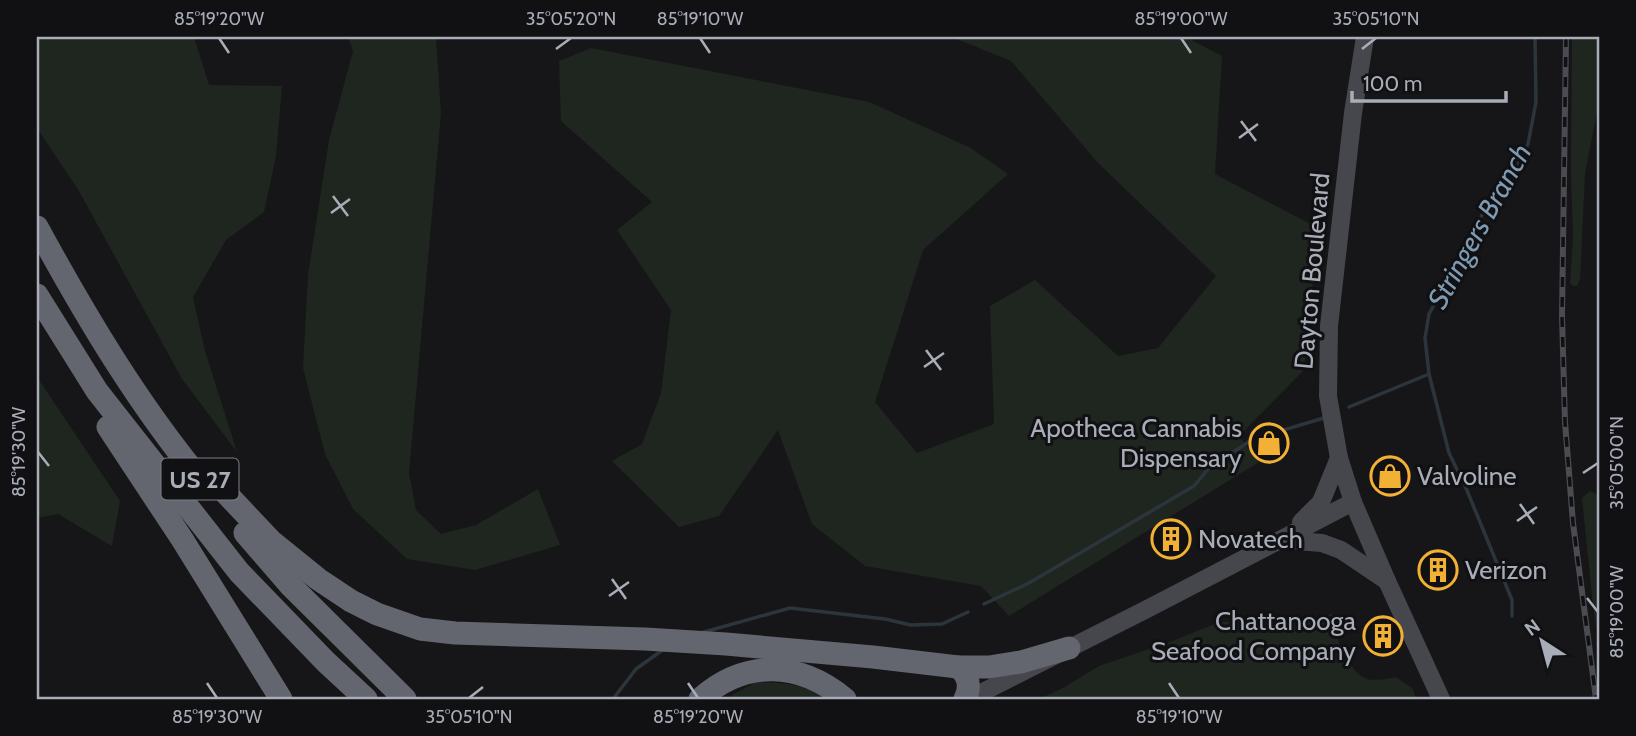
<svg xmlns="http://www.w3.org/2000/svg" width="1636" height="736" viewBox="0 0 1636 736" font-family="Cabin,sans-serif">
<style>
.green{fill:#1e261f}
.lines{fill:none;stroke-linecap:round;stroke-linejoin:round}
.stream{stroke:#2c353c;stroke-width:3.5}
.secondary{stroke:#45474d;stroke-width:18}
.highway{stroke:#63666e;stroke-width:23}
.rail-casing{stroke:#4a4c52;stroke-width:6}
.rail{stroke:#111113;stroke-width:3.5;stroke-dasharray:10;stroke-linecap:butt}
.ticks{fill:none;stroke:#a8adb8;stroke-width:2.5}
.labels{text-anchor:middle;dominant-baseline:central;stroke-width:6;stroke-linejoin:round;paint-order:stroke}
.shield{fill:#111113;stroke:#7b7e86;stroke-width:2}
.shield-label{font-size:24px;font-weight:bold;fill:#a8adb8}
.street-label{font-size:26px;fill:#a8adb8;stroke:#111113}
.poi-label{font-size:26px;fill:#a8adb8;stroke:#111113;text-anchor:start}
.water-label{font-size:28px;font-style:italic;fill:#7f9bb3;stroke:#111113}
.neatline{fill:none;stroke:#a8adb8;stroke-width:2.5}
.ticks-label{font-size:18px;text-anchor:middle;fill:#a8adb8}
</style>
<rect width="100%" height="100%" fill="#161618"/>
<g class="green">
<path d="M37 37H194L209 85 282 86 276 156 264 212 226 240 193 297 205 351 237 452 182 379 79 191 37 128Z"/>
<path d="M348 37H436L441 113 409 473 416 510 441 534 476 525 538 489 560 545 475 570 407 559 353 509 325 454 303 368 308 275 329 140 353 51Z"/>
<path d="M952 37H1186L1222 56 1215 174 1318 228 1304 370 1239 436 1259 462 1009 616 981 586 865 566 812 524 778 430 719 516 679 527 612 461 642 444 661 393 671 310 617 230 652 202 561 121 559 61 591 48 869 102 969 147 1008 174 923 250 875 402 917 453 994 424 990 306 1035 280 1118 356 1158 348 1216 276 1098 163 1011 61Z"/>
<path d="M1572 37H1599V102L1585 174 1580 279 1577 286H1573L1570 283 1573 238 1571 173Z"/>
<path d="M37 377 120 501 112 546 58 514 37 518Z"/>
<path d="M1590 491 1599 495V632L1597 631 1593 606 1582 498Z"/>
<path d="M1331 614 1341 617 1344 622 1336 628C1336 643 1352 674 1367 679 1377 681 1387 679 1396 677L1413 689 1416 699H1039L1063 688 1099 666 1167 643 1220 622 1267 621 1291 625 1305 618Z"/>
<path d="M756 682C786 683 801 683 828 699H725Z"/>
</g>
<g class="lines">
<g class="stream">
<path d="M1349 407 1429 374"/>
<path d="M984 604 1029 583 1194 486 1209 468 1253 439 1324 418"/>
<path d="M1512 616V600L1466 488 1449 453 1429 374 1425 338 1429 314 1498 185 1518 165 1528 144 1536 102 1535 37"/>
<path d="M704 632 790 608 885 619 911 625 942 624 968 612"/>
<path d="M613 699 636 669 664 649"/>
</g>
<g class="secondary">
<path d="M1365 37 1353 113 1329 326 1328 396 1339 458 1353 502 1387 581 1441 699"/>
<path d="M1301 522 1321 502 1339 458"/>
<path d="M1283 540 1322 543 1341 550 1387 581"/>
<path d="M969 699 1149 608 1353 502"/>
</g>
<g class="highway">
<path d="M37 227C86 317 139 406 205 485"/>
<path d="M37 295 97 391 239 572 326 662 366 699"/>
<path d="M108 427 182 539 281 699"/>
<path d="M195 473 222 489 271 541 318 579 351 601 377 614 420 629 455 633 645 639 726 644 873 657 958 667H989L1021 662 1069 648"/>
<path d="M245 533 290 585 405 699"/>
<path d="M958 667C969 675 971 687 965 699"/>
<path d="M700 699C745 659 799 661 845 699"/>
</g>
<g class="rail-casing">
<path id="rail" d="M1566 37 1562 316 1565 422 1573 523 1596 699"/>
</g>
<use href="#rail" class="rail"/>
</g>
<path class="ticks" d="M219 38 229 53M700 38 710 53M1181 38 1191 53M556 49 571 38M1362 49 1376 38M1241 121 1256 141M1239 138 1258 124M333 196 348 216M331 213 350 199M926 350 941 370M924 367 944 353M38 452 49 466M1583 473 1598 463M1520 504 1534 524M1517 521 1537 507M612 579 626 599M609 596 629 582M1587 598 1598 612M207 683 217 698M688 683 698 698M1169 683 1179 698M469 698 483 687"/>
<defs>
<g id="shop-ring" transform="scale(2.0125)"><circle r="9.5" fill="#111113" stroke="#f2b134" stroke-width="1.5"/><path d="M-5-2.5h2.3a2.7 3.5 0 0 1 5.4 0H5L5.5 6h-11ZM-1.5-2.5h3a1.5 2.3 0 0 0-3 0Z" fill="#f2b134"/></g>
<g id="building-ring" transform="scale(2.0125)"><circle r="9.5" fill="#111113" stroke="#f2b134" stroke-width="1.5"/><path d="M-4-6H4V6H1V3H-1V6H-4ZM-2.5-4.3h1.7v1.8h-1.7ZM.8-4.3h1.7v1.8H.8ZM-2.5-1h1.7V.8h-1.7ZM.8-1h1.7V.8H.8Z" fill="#f2b134"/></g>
</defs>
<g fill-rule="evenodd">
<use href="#shop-ring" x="1269" y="443"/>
<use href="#shop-ring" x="1390" y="476"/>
<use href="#building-ring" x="1171" y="539"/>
<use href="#building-ring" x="1438" y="570"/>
<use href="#building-ring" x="1383" y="636"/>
</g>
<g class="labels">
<rect class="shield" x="161.5" y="458.5" width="77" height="41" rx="5"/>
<g class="shield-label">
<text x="200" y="479">US 27</text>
</g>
<g class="street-label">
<text transform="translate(1312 271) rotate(-85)">Dayton Boulevard</text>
</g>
<g class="poi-label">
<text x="1242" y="428" text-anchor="end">Apotheca Cannabis<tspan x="1242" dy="30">Dispensary</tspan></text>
<text x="1417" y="476">Valvoline</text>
<text x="1198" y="539">Novatech</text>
<text x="1465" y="570">Verizon</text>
<text x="1356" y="621" text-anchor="end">Chattanooga<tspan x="1356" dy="30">Seafood Company</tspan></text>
</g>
<g class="water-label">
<text transform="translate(1479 226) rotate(-61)">Stringers Branch</text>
</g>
</g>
<rect width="1636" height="736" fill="none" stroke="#111113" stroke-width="77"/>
<g transform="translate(1542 641) rotate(324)" stroke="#111113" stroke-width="5" paint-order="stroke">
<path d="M0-5L12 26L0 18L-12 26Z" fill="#a8adb8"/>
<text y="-10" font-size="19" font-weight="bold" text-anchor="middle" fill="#a8adb8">N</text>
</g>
<path d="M1352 91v10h154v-10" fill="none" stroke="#a8adb8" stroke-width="3.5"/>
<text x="1363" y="91" font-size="21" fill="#a8adb8" stroke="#111113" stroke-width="5" paint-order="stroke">100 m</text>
<rect x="38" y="38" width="1560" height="660" class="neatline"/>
<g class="ticks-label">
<text x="219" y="25">85°19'20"W</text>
<text x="571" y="25">35°05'20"N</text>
<text x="700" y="25">85°19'10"W</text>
<text x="1181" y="25">85°19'00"W</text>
<text x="1376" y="25">35°05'10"N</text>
<text transform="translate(19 452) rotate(-90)" y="6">85°19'30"W</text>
<text transform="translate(1617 463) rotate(-90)" y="6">35°05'00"N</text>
<text transform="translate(1617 612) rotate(-90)" y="6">85°19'00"W</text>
<text x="217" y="723">85°19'30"W</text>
<text x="469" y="723">35°05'10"N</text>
<text x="698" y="723">85°19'20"W</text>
<text x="1179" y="723">85°19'10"W</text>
</g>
</svg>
